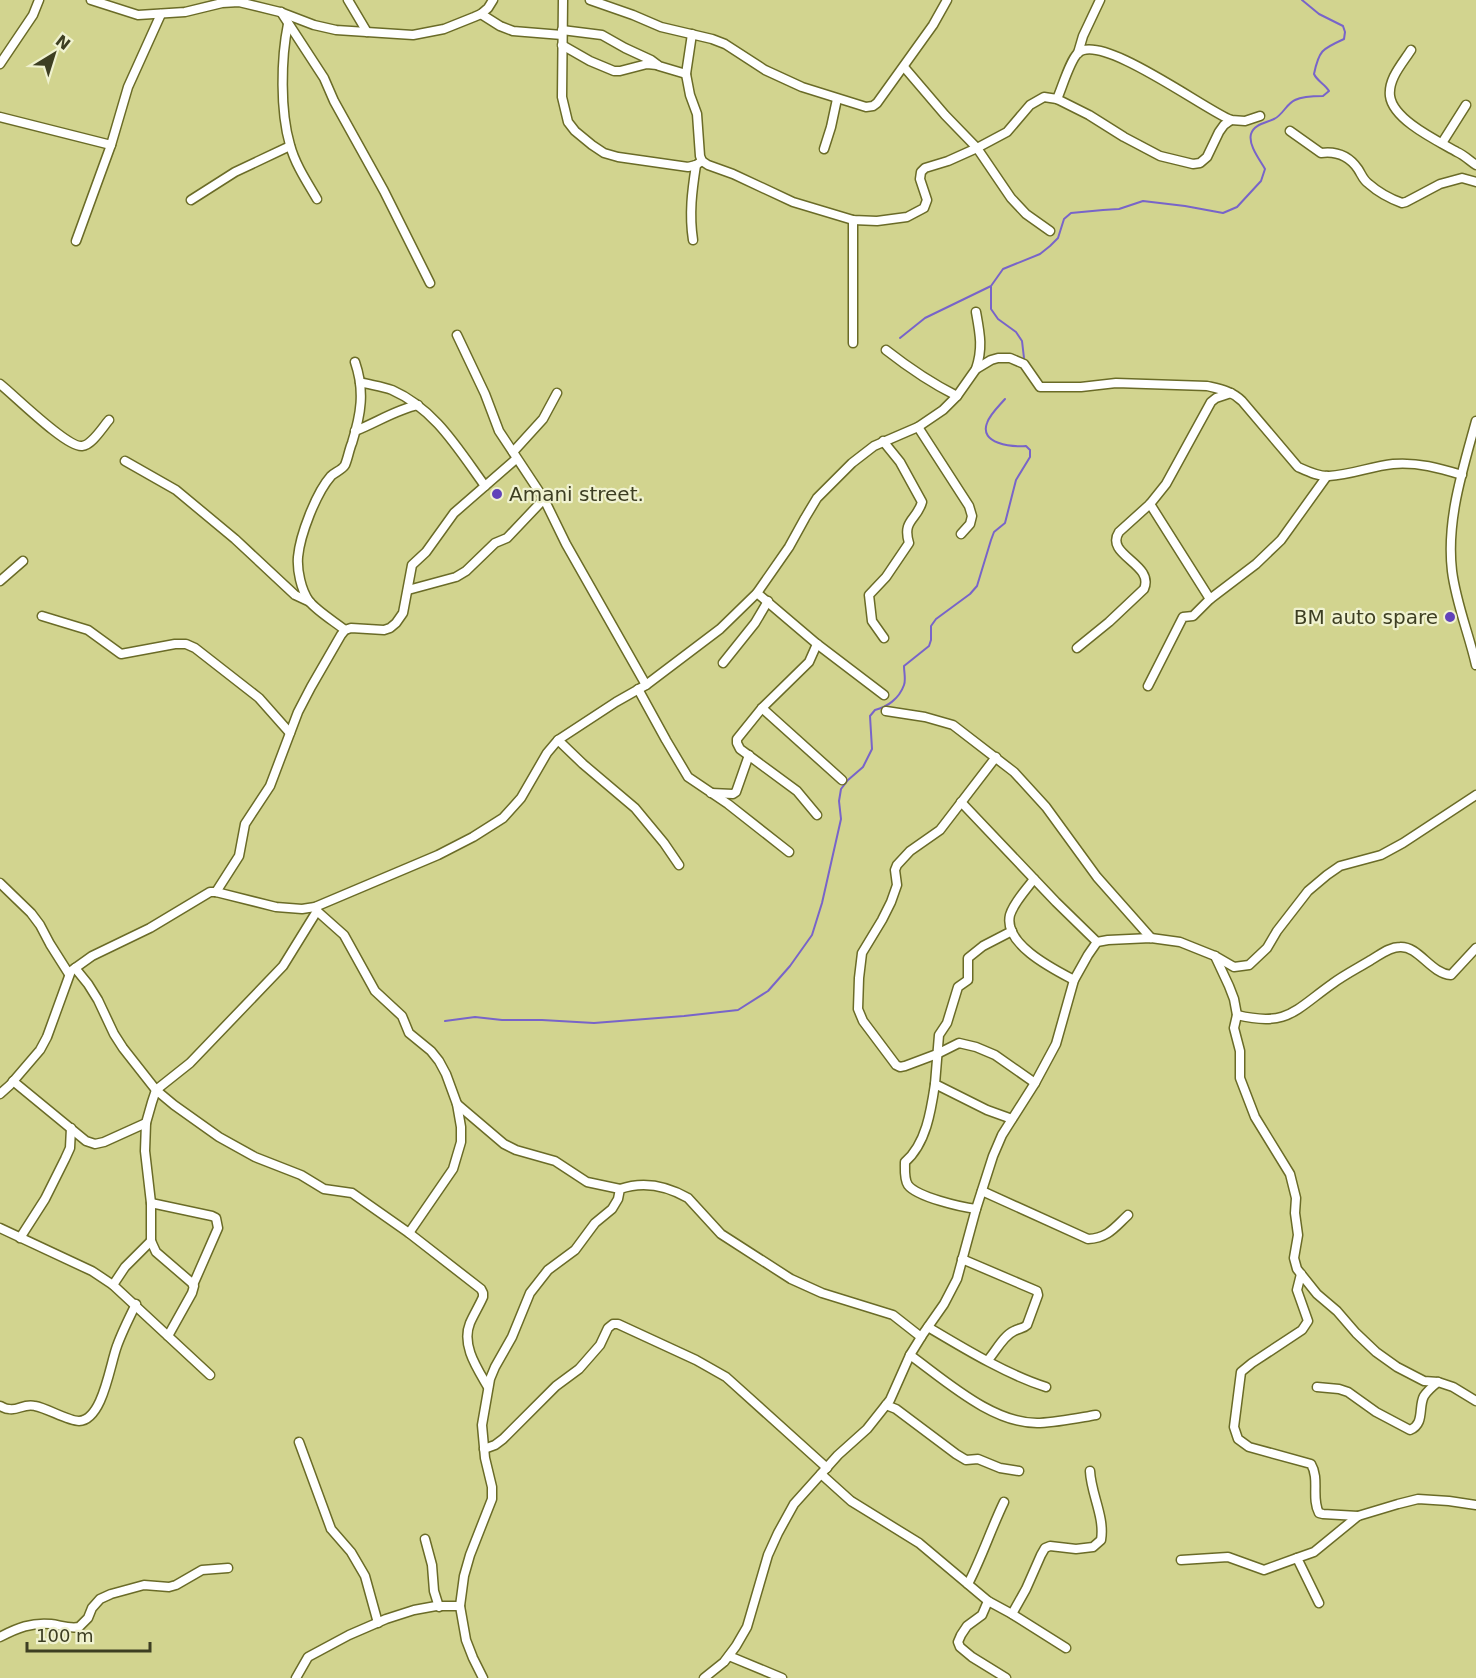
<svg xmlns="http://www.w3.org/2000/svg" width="1476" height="1678" viewBox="0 0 1476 1678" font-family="'DejaVu Sans',sans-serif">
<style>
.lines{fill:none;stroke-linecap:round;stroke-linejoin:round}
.stream{stroke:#7864c9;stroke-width:2}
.minor-casing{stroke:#6a6b27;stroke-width:11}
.minor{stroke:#fff;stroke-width:8}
.poi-dot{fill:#6142ba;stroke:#f0f2d0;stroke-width:2}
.labels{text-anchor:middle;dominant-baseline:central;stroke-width:4.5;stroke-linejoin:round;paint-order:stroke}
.poi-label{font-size:20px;fill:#3d3e22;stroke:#f0f2d0;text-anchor:start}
</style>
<rect width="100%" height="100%" fill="#d2d48f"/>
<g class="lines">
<g class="stream">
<path d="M991 287V309L998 319 1016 332 1022 341 1024 358"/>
<path d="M900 338 925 318 991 286 1003 269 1040 254 1050 246 1058 238 1064 219 1071 213 1103 210 1119 209 1143 201 1185 206 1223 213 1237 207 1261 181 1265 169C1260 160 1248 145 1251 134 1254 124 1266 123 1274 119 1283 115 1286 104 1295 100 1303 96 1314 96 1323 96L1329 91C1325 84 1317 81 1314 74 1319 50 1322 49 1344 39L1345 32 1343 26 1319 14 1302 0"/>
<path d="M445 1021 475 1017 502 1020H542L594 1023 684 1016 738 1010 768 991 790 966 812 935 822 903 841 819 839 801 841 789 848 780 863 767 872 749 870 716 875 710C887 707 899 699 904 685 906 680 904 672 904 666L929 646 931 640V626L936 619 970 594 977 586 991 540 994 532 1005 523 1016 480 1030 457V450L1026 446C1012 447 979 444 987 423 990 414 999 406 1005 399"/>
</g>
<g class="minor-casing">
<g id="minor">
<path d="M91 0 138 15 185 12 222 3 239 2 280 12 314 25 336 30 413 35 444 29 474 17 481 14 488 8 493 0"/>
<path d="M348 0 367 32"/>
<path d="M563 0 562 97 568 122 575 131 592 145 604 153 618 157 688 167 696 165 702 161"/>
<path d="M590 0 633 15 661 27 712 39 725 44 765 70 802 87 866 107 873 106 877 103 933 25 947 0"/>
<path d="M281 12 324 78 334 101 384 191 430 283"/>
<path d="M481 14 500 26 513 31 562 35"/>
<path d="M288 24C281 58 280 111 290 145 295 164 307 182 317 199"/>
<path d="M562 30 602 35 625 48 651 60 659 66 686 74"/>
<path d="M692 34 686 74 690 95 697 114 700 156 702 161 708 165 733 174 793 202 853 220 877 221 907 217 924 208 927 200 920 179 921 172 925 168 948 161 977 148 1007 132 1030 105 1044 97 1057 99 1089 115 1124 137 1160 156 1193 164 1200 163 1207 157 1219 132 1224 125 1231 120"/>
<path d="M562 45 590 61 614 71H620L647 64 657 65"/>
<path d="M1411 50C1402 64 1388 79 1390 96 1393 120 1438 141 1457 152 1464 155 1470 161 1476 165"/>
<path d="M1078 53 1083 36 1100 0"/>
<path d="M0 64 33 15 39 0"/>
<path d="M904 67 945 115 977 148 1011 198 1026 214 1050 231"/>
<path d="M1057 99C1062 88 1070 60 1078 53 1101 32 1205 110 1231 120L1245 121 1260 116"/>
<path d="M0 117 111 145"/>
<path d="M1290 131 1321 153C1336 151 1349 156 1358 169 1362 175 1363 180 1369 184 1378 192 1391 199 1402 203L1406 202 1440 184 1462 178 1476 182"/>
<path d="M1442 143 1466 105"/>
<path d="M824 149 831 127 837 99"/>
<path d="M191 200 235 172 290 146"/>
<path d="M853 220V343"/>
<path d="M693 240C689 214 692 191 696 165"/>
<path d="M76 241 111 145 128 87 161 14"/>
<path d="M976 312C980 334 983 348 976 369"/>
<path d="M457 335 485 394 499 431 544 499 566 544 646 685"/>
<path d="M886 350C909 368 931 383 957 396"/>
<path d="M360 382C370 385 382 386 392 390 435 409 458 449 485 486"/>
<path d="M0 384C14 395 67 448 82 446 92 445 102 428 109 420"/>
<path d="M1476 421C1463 469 1446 520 1452 571 1456 603 1469 634 1476 665"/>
<path d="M918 427 969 506 972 516 970 524 961 534"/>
<path d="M355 431C376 423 397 409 418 405"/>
<path d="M883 441 900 462 922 502C917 520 902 520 909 543L886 577 869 595 872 621 884 638"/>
<path d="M513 452 543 419 557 393"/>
<path d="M125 461 176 490 235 539 295 595 310 602"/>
<path d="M1150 504 1210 599"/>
<path d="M0 581 23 561"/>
<path d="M408 590 456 577 466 571 495 543 507 538 544 499"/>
<path d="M757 593 817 644 884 695"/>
<path d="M42 616 88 630 121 654 175 644H186L195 648 259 698 290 733"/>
<path d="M345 630C335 622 317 611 309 601 301 590 297 570 298 557 300 535 316 493 331 476 335 472 342 470 345 465 348 458 349 450 352 443 361 414 365 391 355 362"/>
<path d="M817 644 809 662 762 708 737 739V743L740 749 797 791 817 815"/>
<path d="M1077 648 1109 622 1144 589C1155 564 1104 555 1119 532L1150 504 1166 484 1211 402 1216 398 1231 393"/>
<path d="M723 663 755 623 768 601"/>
<path d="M1148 686 1183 617 1193 616 1210 599 1256 564 1281 540 1327 476"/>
<path d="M638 689 666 740 688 777 728 804 789 852"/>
<path d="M762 708 842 780"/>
<path d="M886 711 925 717 953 725 1014 772 1046 807 1097 877 1151 938"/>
<path d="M558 740 583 764 635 808 664 843 679 865"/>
<path d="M996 757 940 830 910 851 897 865 895 870 897 885 891 902 882 920 862 953 859 978 858 1009 863 1021 896 1065 900 1067 905 1066 937 1054 959 1043 976 1047 995 1055 1035 1083"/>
<path d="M711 793 733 794 736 792 749 755"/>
<path d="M961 802 1056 902 1097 942"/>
<path d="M1034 879C1026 890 1014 902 1010 915 1003 944 1053 969 1074 980"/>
<path d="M0 883 31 913 40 925 50 944 69 974"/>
<path d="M216 892 239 856 245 824 270 786 298 712 311 687 341 635 345 630 351 628 384 630 390 628 396 623 403 613 412 565 426 552 454 513 516 459"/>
<path d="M315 907 317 911 344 935 375 991 402 1016 409 1033 431 1051 439 1061 446 1074 457 1104 461 1127V1142L453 1169 409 1233"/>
<path d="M1012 931 983 946 968 958V980L958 987 947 1023 939 1035 935 1084 987 1110 1012 1119"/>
<path d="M1215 956 1229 986 1234 999 1237 1015 1234 1028 1240 1051V1078L1255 1117 1290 1174 1296 1198 1295 1213 1298 1235 1294 1258 1297 1269 1317 1294 1337 1311 1356 1333 1376 1352 1397 1367 1424 1381 1438 1382 1453 1387 1476 1401"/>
<path d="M75 968 88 984 98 1000 114 1034 123 1048 156 1090 174 1105 219 1137 255 1157 301 1175 324 1189 352 1193 409 1233 481 1289 483 1293V1297C479 1306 474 1314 470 1323 461 1345 477 1368 488 1387"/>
<path d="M1237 1015C1287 1027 1294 1011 1332 984 1344 975 1358 968 1371 960 1380 955 1389 947 1400 947 1419 946 1430 973 1451 975L1476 948"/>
<path d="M13 1081 86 1141 95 1144 104 1142 146 1123"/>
<path d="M935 1084C931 1111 926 1144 905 1162 905 1169 904 1179 908 1185 917 1197 961 1207 976 1209"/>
<path d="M0 1094 10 1085 40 1050 47 1037 71 971 92 956 150 928 210 892H216L276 907 302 909 315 907 438 855 473 837 503 818 521 798 547 753 558 740 616 702 646 685 720 629 757 593 789 547 805 518 817 498 852 463 874 446 918 427 943 410 957 396 976 369 991 360 998 358H1010L1024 364 1040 387H1081L1116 383 1207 386C1220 389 1232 391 1242 401L1298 467C1307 471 1319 477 1329 476 1351 475 1372 466 1393 464 1418 462 1439 468 1462 475"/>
<path d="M457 1104 504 1144 516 1150 555 1161 587 1182 620 1189"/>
<path d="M982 1191 1088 1239C1108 1238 1115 1227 1128 1215"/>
<path d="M151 1203 212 1216 216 1218 218 1228 193 1285"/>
<path d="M0 1228 92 1271 113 1285 210 1375"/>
<path d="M20 1238 45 1199 65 1159 70 1148 71 1128"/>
<path d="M962 1259 1037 1291 1038 1295 1027 1325C1023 1329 1019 1328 1014 1331 1003 1336 996 1351 988 1360"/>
<path d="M1301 1274 1297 1290 1308 1321 1302 1330 1252 1363 1241 1372 1234 1427 1238 1439 1249 1447 1311 1464C1320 1479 1311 1498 1319 1513L1323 1514 1358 1516"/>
<path d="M113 1285 125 1267 151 1241"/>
<path d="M928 1327C965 1349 1006 1374 1046 1387"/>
<path d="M168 1336 192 1293 194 1286 192 1283 156 1252 151 1241V1203L145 1151 146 1123 152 1102 156 1090 190 1063 283 966 317 911"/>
<path d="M910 1355C946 1381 994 1425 1040 1423 1059 1422 1078 1418 1096 1415"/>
<path d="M1317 1387 1339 1389 1348 1392 1376 1412 1410 1430C1425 1424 1418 1407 1424 1396 1428 1390 1433 1386 1438 1382"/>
<path d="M886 1405 896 1409 956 1454 966 1460 978 1459 1000 1468 1019 1471"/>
<path d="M0 1406C3 1407 5 1409 9 1409 18 1411 24 1403 35 1406 47 1408 68 1421 79 1421 103 1420 110 1364 117 1346 122 1332 129 1318 136 1304"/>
<path d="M299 1442 331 1529 351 1552 365 1576 378 1623"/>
<path d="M484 1449 495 1445 503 1439 556 1386 579 1369 600 1345 608 1328 613 1324H618L696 1360 726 1377 827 1468"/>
<path d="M821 1474 851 1501 919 1543 988 1601 1012 1614 1066 1648"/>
<path d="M425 1539 432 1565 434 1591 439 1607"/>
<path d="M1181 1560 1228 1557 1264 1570 1297 1558"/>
<path d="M968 1584C982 1557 991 1529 1004 1502"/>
<path d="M988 1601 982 1615 967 1626 961 1635 958 1642 960 1647 972 1657 1006 1678"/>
<path d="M1319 1603 1297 1558 1314 1552 1358 1516 1398 1504 1418 1499 1449 1501 1476 1505"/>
<path d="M1012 1614 1026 1589 1041 1555 1045 1548 1050 1546 1076 1549 1093 1547 1101 1540C1105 1517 1091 1494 1090 1471"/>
<path d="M0 1637C17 1628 32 1622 51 1624 60 1625 69 1629 79 1627L88 1618 92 1608 100 1599 111 1594 144 1585 169 1587 176 1585 202 1570 228 1568"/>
<path d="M729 1656 782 1678"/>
<path d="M296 1678 308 1657 349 1635 386 1619 414 1610 436 1606H460"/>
<path d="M483 1678 473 1658 466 1640 460 1606 464 1576 470 1555 492 1499V1487L485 1458 482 1425 490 1379 495 1367 512 1337 530 1293 548 1270 575 1250 595 1223 612 1209 618 1199 620 1189C643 1181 667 1186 688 1198L721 1234 791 1279 822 1293 893 1315 921 1337"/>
<path d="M704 1678 724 1662 736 1646 747 1627 768 1555 778 1533 794 1504 838 1455 867 1429 890 1400 910 1355 923 1334 944 1304 957 1279 976 1209 993 1156 1002 1135 1035 1083 1056 1044 1074 980 1088 955 1097 942 1108 940 1151 938 1180 942 1215 956 1234 967 1249 965 1267 948 1277 931 1308 891 1327 875 1340 866 1381 855 1403 843 1476 795"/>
</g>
</g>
<use href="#minor" class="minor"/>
</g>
<g class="poi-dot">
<circle cx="497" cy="494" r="6"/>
<circle cx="1450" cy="617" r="6"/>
</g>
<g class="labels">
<g class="poi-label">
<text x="509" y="494">Amani street.</text>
<text x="1438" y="617" text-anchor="end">BM auto spare</text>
</g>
</g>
<g transform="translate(54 54) rotate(38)" stroke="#f0f2d0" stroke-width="4.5" paint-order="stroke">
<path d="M0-4.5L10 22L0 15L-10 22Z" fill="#3d3e22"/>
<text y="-9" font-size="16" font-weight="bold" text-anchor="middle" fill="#3d3e22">N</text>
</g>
<path d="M27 1642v9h123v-9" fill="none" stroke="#3d3e22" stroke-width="3"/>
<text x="36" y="1642" font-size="18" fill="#3d3e22" stroke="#f0f2d0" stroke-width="4.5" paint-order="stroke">100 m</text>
</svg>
